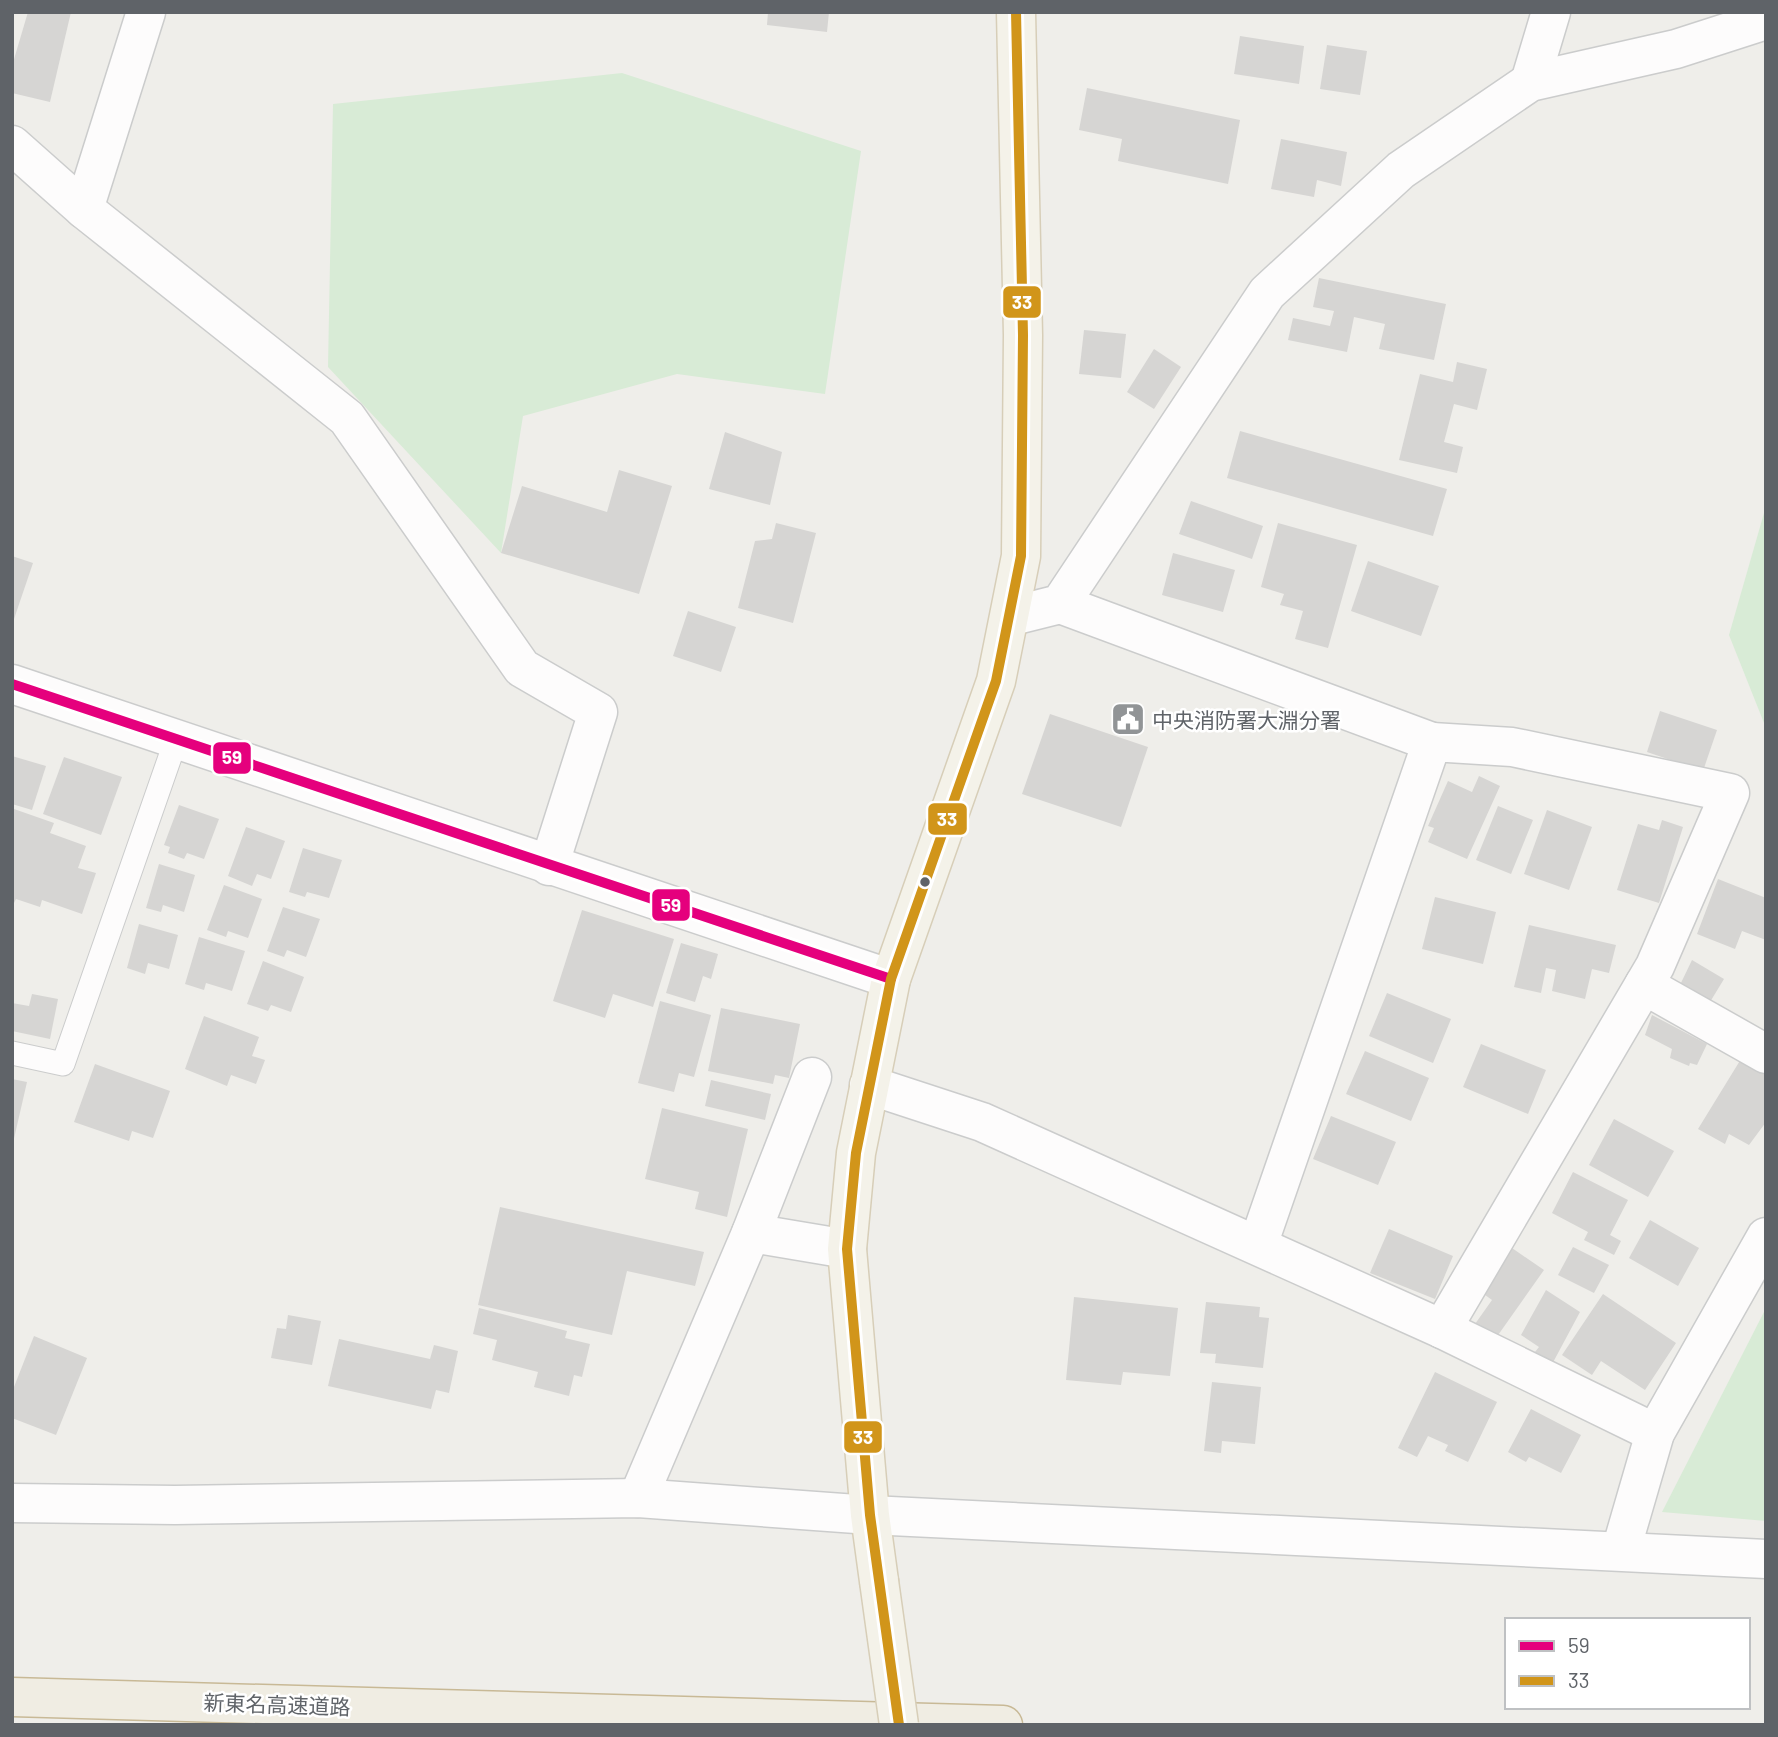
<svg xmlns="http://www.w3.org/2000/svg" width="1778" height="1737" viewBox="0 0 1778 1737" font-family="Barlow,'Noto Sans JP',sans-serif">
<style>
.green{fill:#d8ebd6}
.building{fill:#d6d5d3}
.lines{fill:none;stroke-linecap:round;stroke-linejoin:round}
.service-casing{stroke:#cbcccc;stroke-width:25}
.minor-casing{stroke:#cbcccc;stroke-width:41}
.tertiary-casing{stroke:#cbcccc;stroke-width:41}
.primary-casing{stroke:#d7ceb8;stroke-width:41}
.motorway-casing{stroke:#c8b996;stroke-width:41}
.service{stroke:#fdfcfc;stroke-width:23}
.minor{stroke:#fdfcfc;stroke-width:38}
.tertiary{stroke:#fdfcfc;stroke-width:38}
.primary{stroke:#f4f2e9;stroke-width:38}
.motorway{stroke:#f0ede3;stroke-width:38}
.primary-bridge-casing{stroke:#d7ceb8;stroke-width:41;stroke-linecap:butt}
.primary-bridge{stroke:#f4f2e9;stroke-width:38}
.bus-1-casing{stroke:#fff;stroke-width:16}
.bus-2-casing{stroke:#fff;stroke-width:16}
.bus-1{stroke:#e5007d;stroke-width:10}
.bus-2{stroke:#d1951a;stroke-width:10}
.bus-dot{fill:#5f6368;stroke:#fff;stroke-width:2.5}
.labels{text-anchor:middle;dominant-baseline:central;stroke-width:5;stroke-linejoin:round;paint-order:stroke}
.poi-label{font-size:21px;fill:#5f6368;stroke:#fff;text-anchor:start}
.street-label{font-size:21px;fill:#5f6368;stroke:#fff}
.line-badge{stroke:#fff;stroke-width:2.5}
.badge-label{font-size:19px;text-anchor:middle;font-weight:bold;fill:#fff}
</style>
<rect width="100%" height="100%" fill="#efeeea"/>
<g class="green">
<path d="M622 73 861 151 825 394 677 374 523 416 501 553 328 367 333 104Z"/>
<path d="M1766 506V728L1729 635Z"/>
<path d="M1766 1308V1521L1662 1512Z"/>
</g>
<g class="building">
<path d="M28 12H71L50 102 12 93V66Z"/>
<path d="M768 12H829L827 32 767 25Z"/>
<path d="M1240 36 1304 46 1299 84 1234 74Z"/>
<path d="M1327 45 1367 51 1360 95 1320 89Z"/>
<path d="M1087 88 1240 120 1228 184 1118 161 1122 139 1079 130Z"/>
<path d="M1281 139 1347 152 1341 186 1317 180 1314 197 1271 189Z"/>
<path d="M1319 278 1446 304 1434 360 1379 349 1385 324 1354 317 1347 352 1288 340 1293 318 1330 326 1334 311 1313 307Z"/>
<path d="M1084 330 1126 334 1121 378 1079 374Z"/>
<path d="M1154 349 1181 367 1154 409 1127 392Z"/>
<path d="M1457 362 1487 369 1477 410 1454 404 1444 442 1463 447 1457 473 1399 460 1420 374 1453 382Z"/>
<path d="M1240 431 1447 489 1433 536 1227 478Z"/>
<path d="M725 432 782 452 770 505 709 489Z"/>
<path d="M619 470 672 486 639 594 501 553 522 486 607 512Z"/>
<path d="M1191 501 1263 526 1252 559 1179 534Z"/>
<path d="M776 523 816 533 793 623 738 608 755 541 772 539Z"/>
<path d="M1278 523 1357 545 1328 648 1295 639 1303 611 1280 605 1284 594 1261 587Z"/>
<path d="M1173 553 1235 570 1223 612 1162 595Z"/>
<path d="M12 556 33 563 13 622H12Z"/>
<path d="M1368 561 1439 586 1421 636 1351 611Z"/>
<path d="M688 611 736 627 721 672 673 656Z"/>
<path d="M1660 711 1717 730 1703 771 1647 752Z"/>
<path d="M1050 714 1148 747 1121 827 1022 794Z"/>
<path d="M12 756 46 766 32 810 12 804Z"/>
<path d="M64 757 122 777 101 835 43 814Z"/>
<path d="M1479 776 1500 786 1467 859 1428 842 1434 828 1428 826 1448 781 1472 792Z"/>
<path d="M179 805 219 819 204 859 187 853 184 859 168 853 170 847 164 845Z"/>
<path d="M1498 806 1533 820 1511 874 1476 860Z"/>
<path d="M14 809 54 823 50 833 86 846 78 868 96 873 82 914 42 900 40 907 16 899 12 907Z"/>
<path d="M1547 810 1592 827 1569 890 1524 874Z"/>
<path d="M1662 820 1683 827 1659 903 1617 890 1638 824 1659 830Z"/>
<path d="M246 827 285 841 271 879 257 874 252 886 228 876Z"/>
<path d="M303 848 342 860 329 898 307 892 305 897 289 892Z"/>
<path d="M159 864 195 875 184 912 163 905 161 912 146 908Z"/>
<path d="M1718 879 1766 898V940L1742 931 1735 949 1697 934Z"/>
<path d="M224 885 262 899 248 938 228 931 226 937 207 930Z"/>
<path d="M1435 897 1496 912 1483 964 1422 949Z"/>
<path d="M283 907 320 919 306 957 287 950 284 957 267 951Z"/>
<path d="M582 910 674 939 653 1007 613 994 605 1018 553 1001Z"/>
<path d="M139 924 178 935 169 969 148 963 145 974 127 968Z"/>
<path d="M1529 925 1616 945 1609 973 1592 969 1585 999 1552 991 1556 970 1546 968 1541 993 1514 987Z"/>
<path d="M199 937 245 951 232 991 206 983 204 990 185 984Z"/>
<path d="M681 943 718 954 711 979 703 976 695 1002 666 993Z"/>
<path d="M1692 960 1724 979 1710 1002 1680 985Z"/>
<path d="M263 961 304 977 291 1012 271 1005 268 1011 247 1004Z"/>
<path d="M1387 993 1451 1019 1433 1063 1369 1036Z"/>
<path d="M32 994 58 999 50 1039 12 1031V1003L29 1006Z"/>
<path d="M660 1001 711 1015 694 1077 679 1073 674 1092 638 1083Z"/>
<path d="M721 1008 800 1024 789 1078 775 1075 773 1084 708 1071Z"/>
<path d="M1652 1015 1707 1044 1697 1065 1690 1063 1689 1066 1670 1058 1672 1049 1645 1035Z"/>
<path d="M204 1016 259 1037 252 1056 265 1060 256 1084 231 1075 227 1086 185 1069Z"/>
<path d="M1481 1044 1546 1070 1528 1114 1463 1087Z"/>
<path d="M1365 1051 1429 1078 1411 1121 1346 1094Z"/>
<path d="M1741 1059 1766 1072V1122L1749 1145 1729 1134 1725 1144 1698 1129Z"/>
<path d="M95 1064 170 1091 153 1138 132 1131 129 1141 74 1122Z"/>
<path d="M12 1079 27 1082 13 1143H12Z"/>
<path d="M711 1080 771 1094 765 1120 705 1106Z"/>
<path d="M662 1108 748 1129 727 1217 695 1209 699 1192 645 1179Z"/>
<path d="M1331 1116 1396 1142 1378 1185 1313 1159Z"/>
<path d="M1614 1119 1674 1151 1648 1197 1589 1165Z"/>
<path d="M1573 1172 1628 1200 1610 1235 1621 1241 1614 1255 1584 1240 1588 1232 1552 1213Z"/>
<path d="M500 1207 704 1252 695 1286 627 1271 612 1335 478 1305Z"/>
<path d="M1650 1220 1699 1248 1678 1286 1629 1258Z"/>
<path d="M1389 1229 1453 1256 1435 1299 1370 1273Z"/>
<path d="M1573 1247 1609 1265 1594 1293 1558 1275Z"/>
<path d="M1512 1248 1544 1270 1496 1338 1475 1324 1492 1300 1481 1292Z"/>
<path d="M1546 1290 1580 1312 1550 1368 1530 1358 1539 1347 1521 1335Z"/>
<path d="M1603 1294 1676 1343 1645 1390 1601 1361 1592 1375 1562 1355Z"/>
<path d="M1074 1297 1178 1308 1170 1376 1123 1372 1121 1385 1066 1380Z"/>
<path d="M1206 1302 1260 1307 1259 1317 1269 1318 1263 1368 1215 1363 1216 1354 1200 1353Z"/>
<path d="M479 1308 567 1331 565 1338 590 1344 582 1377 574 1375 569 1396 534 1387 538 1372 492 1360 497 1340 473 1334Z"/>
<path d="M288 1315 321 1321 312 1365 271 1358 277 1328 286 1329Z"/>
<path d="M34 1336 87 1358 56 1435 12 1418V1392Z"/>
<path d="M339 1339 430 1359 434 1345 458 1351 449 1393 436 1390 431 1409 328 1386Z"/>
<path d="M1435 1372 1497 1402 1468 1462 1445 1451 1448 1445 1428 1436 1417 1457 1398 1448Z"/>
<path d="M1212 1382 1261 1387 1255 1444 1222 1441 1221 1453 1204 1451Z"/>
<path d="M1531 1409 1581 1435 1561 1473 1529 1457 1526 1462 1508 1452Z"/>
</g>
<g class="lines">
<g class="service-casing">
<path id="service" d="M12 1053 63 1064 177 737"/>
</g>
<g class="minor-casing">
<g id="minor">
<path d="M1530 82 1551 12"/>
<path d="M12 145 84 209 347 418 522 668 598 712 549 866"/>
<path d="M84 209 146 12"/>
<path d="M1060 604 1432 742"/>
<path d="M1012 616 1060 604 1267 293 1401 170 1530 82 1676 49 1766 20"/>
<path d="M12 684 891 979"/>
<path d="M1644 985 1766 1054"/>
<path d="M869 1085 982 1122 1442 1329 1655 1433"/>
<path d="M751 1233 847 1249"/>
<path d="M1258 1245 1432 742 1512 747 1730 793 1655 966 1442 1329"/>
<path d="M638 1498 751 1233 812 1077"/>
<path d="M1621 1550 1655 1433 1766 1237"/>
</g>
</g>
<g class="tertiary-casing">
<path id="tertiary" d="M12 1503 175 1505 638 1498 870 1515 1766 1559"/>
</g>
<g class="primary-casing">
<path id="primary" d="M879 1581 870 1515 847 1249 856 1153 891 979 996 681 1021 556 1023 335 1016 12"/>
</g>
<g class="motorway-casing">
<path id="motorway" d="M12 1697 1003 1725"/>
</g>
<use href="#service" class="service"/>
<use href="#minor" class="minor"/>
<use href="#tertiary" class="tertiary"/>
<use href="#primary" class="primary"/>
<use href="#motorway" class="motorway"/>
<g class="primary-bridge-casing">
<path id="primary-bridge" d="M879 1581 899 1725"/>
</g>
<use href="#primary-bridge" class="primary-bridge"/>
<g class="bus-1-casing">
<path id="bus-1" d="M12 684 891 979"/>
</g>
<g class="bus-2-casing">
<path id="bus-2" d="M899 1725 870 1515 847 1249 856 1153 891 979 996 681 1021 556 1023 335 1016 12"/>
</g>
<use href="#bus-1" class="bus-1"/>
<use href="#bus-2" class="bus-2"/>
</g>
<defs>
<g id="civic-square" transform="scale(1.75)"><rect x="-9" y="-9" width="18" height="18" rx="4" fill="#919496" stroke="#fff"/><path d="M-.6-6.5H3V-4.5H.6V-3L4-1V1h2V6H-6V1h2V-1L-.6-3ZM-1.2 2.5V6h2.4V2.5Z" fill="#fff"/></g>
</defs>
<g fill-rule="evenodd">
<use href="#civic-square" x="1128" y="719"/>
</g>
<circle class="bus-dot" cx="925" cy="882" r="6"/>
<g class="labels">
<g class="poi-label">
<text x="1152" y="719">中央消防署大淵分署</text>
</g>
<g class="street-label">
<text transform="translate(277 1704) rotate(2)">新東名高速道路</text>
</g>
</g>
<g class="line-badge">
<rect x="1002" y="285" width="40" height="34" rx="7" fill="#d1951a"/>
<rect x="212" y="741" width="40" height="34" rx="7" fill="#e5007d"/>
<rect x="927" y="802" width="41" height="34" rx="7" fill="#d1951a"/>
<rect x="651" y="888" width="40" height="34" rx="7" fill="#e5007d"/>
<rect x="843" y="1420" width="40" height="34" rx="7" fill="#d1951a"/>
</g>
<g class="badge-label">
<text x="1022" y="309">33</text>
<text x="232" y="764">59</text>
<text x="947" y="826">33</text>
<text x="671" y="912">59</text>
<text x="863" y="1444">33</text>
</g>
<rect width="1778" height="1737" fill="none" stroke="#5f6368" stroke-width="28"/>
<rect x="1505" y="1618" width="245" height="91" fill="#ffffff" stroke="#bfc1c3" stroke-width="2"/>
<rect x="1519" y="1641" width="35" height="10" fill="#e5007d" stroke="#bfc1c3" stroke-width="2"/>
<text x="1568" y="1653" font-size="21" fill="#5f6368">59</text>
<rect x="1519" y="1676" width="35" height="10" fill="#d1951a" stroke="#bfc1c3" stroke-width="2"/>
<text x="1568" y="1688" font-size="21" fill="#5f6368">33</text>
</svg>
